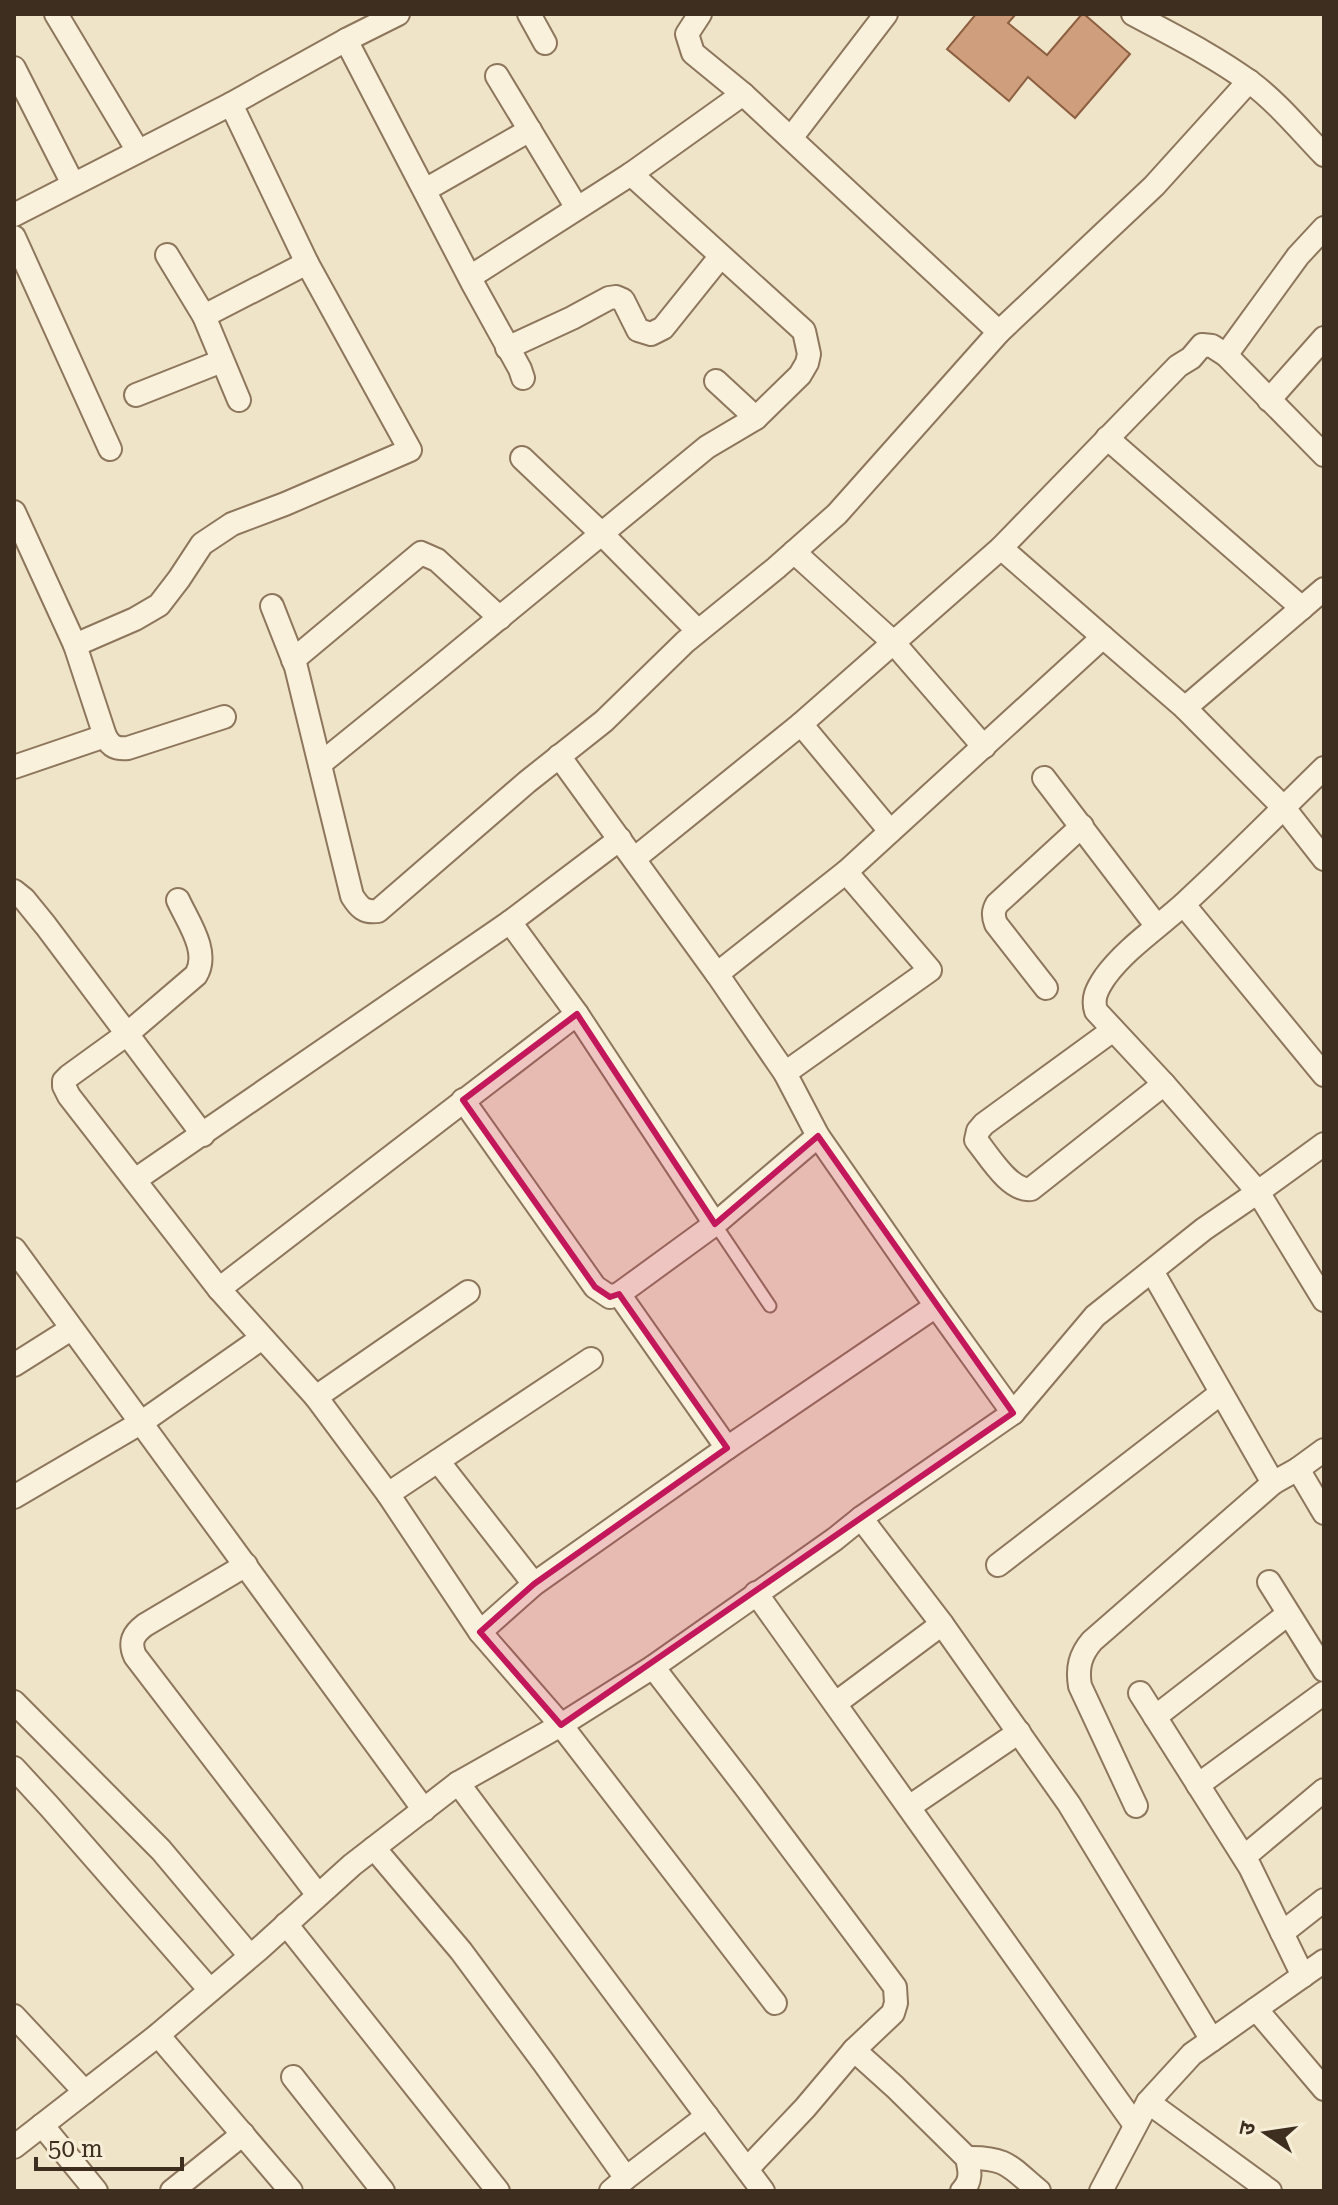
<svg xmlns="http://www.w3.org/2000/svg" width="1338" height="2205" viewBox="0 0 1338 2205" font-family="'Roboto Serif','Noto Sans Devanagari',serif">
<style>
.building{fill:#cf9f7d;stroke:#8d5f41;stroke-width:2}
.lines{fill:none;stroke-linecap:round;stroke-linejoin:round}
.lane-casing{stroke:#8d765c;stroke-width:15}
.street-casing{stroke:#8d765c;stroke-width:26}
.lane{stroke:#faf1dc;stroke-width:11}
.street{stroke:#faf1dc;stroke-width:22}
.marked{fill:#c2185b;fill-opacity:0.2;stroke:#c2185b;stroke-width:6;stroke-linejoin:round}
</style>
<rect width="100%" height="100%" fill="#f0e4c8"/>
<path class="building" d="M976 14H1016L1008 23 1047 55 1082 14H1084L1130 54 1075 118 1028 77 1009 101 947 49Z"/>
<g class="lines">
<g class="lane-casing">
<path id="lane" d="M715 1224 770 1306"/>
</g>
<g class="street-casing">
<g id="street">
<path d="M56 14 138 151"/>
<path d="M529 14 545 43"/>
<path d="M1133 14C1172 35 1213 55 1250 82 1277 102 1300 130 1324 155"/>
<path d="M346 40 473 284 520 369 523 378"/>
<path d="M14 68 73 184"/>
<path d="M497 76 577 208"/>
<path d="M743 94 999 332"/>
<path d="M791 138 886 14"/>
<path d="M425 190 530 130"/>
<path d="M14 215 231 104"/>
<path d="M14 237 110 449"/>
<path d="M167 255 204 316 239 400"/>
<path d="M470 277 631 174 743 94 693 53 687 34 700 14"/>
<path d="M204 316 307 263"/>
<path d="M507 348 572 318 609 298 616 297 623 300 638 330 651 334 663 328 720 257"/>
<path d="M1226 355 1324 455"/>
<path d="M716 381 756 418"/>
<path d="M136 395 222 361"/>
<path d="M1269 400 1324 338"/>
<path d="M1107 438 1302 608"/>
<path d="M522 458 602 534 698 631"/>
<path d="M14 512 75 645"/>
<path d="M1001 548 1103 637"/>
<path d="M794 552 893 642 984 747"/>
<path d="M272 606 296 667 352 896C359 907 364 913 378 911L527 782 604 721 685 642 776 568 837 514 999 332 1154 186 1249 81"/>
<path d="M293 660 421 553 437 560 500 618"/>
<path d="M1185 708 1324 589"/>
<path d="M224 717 128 748C116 749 111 747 105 736L75 645 135 619 159 605 179 579 202 544 232 524 285 504 410 450 307 263 231 104 346 40 398 14"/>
<path d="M801 724 890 831"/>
<path d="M559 756 717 974 785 1073 818 1136 936 1306 1013 1413"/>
<path d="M320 764 436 670 707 447 756 418 800 375 807 363 809 354 804 331 631 174"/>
<path d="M14 767 105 736"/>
<path d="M1324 768C1278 813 1233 859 1186 902 1160 926 1126 948 1105 977 1097 989 1092 998 1096 1011L1164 1084 1258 1192 1324 1144"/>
<path d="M1044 778 1156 925"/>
<path d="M634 859 801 724 1001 548 1178 366 1191 358 1202 345 1212 346 1226 355 1298 256 1324 228"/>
<path d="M14 891 24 899 46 926 203 1135"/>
<path d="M178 900C188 922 210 952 196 975L127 1034 69 1076 64 1081V1086L69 1096 219 1289 316 1397 388 1494 480 1632 534 1584 727 1448 936 1306"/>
<path d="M1184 905 1324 1075"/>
<path d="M717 974 846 872"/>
<path d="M1046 988 996 924C993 916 993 911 997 904L1082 826"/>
<path d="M1113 1030 984 1124 978 1131 976 1140C989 1156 1010 1192 1031 1189L1164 1084"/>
<path d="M785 1073 930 970 846 872 1103 637 1185 708 1284 808 1324 859"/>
<path d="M463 1100 595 1287 610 1297 619 1294 715 1224 577 1014"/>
<path d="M135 1180 510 922 620 839"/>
<path d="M715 1224 818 1136"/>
<path d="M14 1249 424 1810"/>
<path d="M1152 1271 1273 1483"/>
<path d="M219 1289 577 1014 510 922"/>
<path d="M619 1294 727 1448"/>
<path d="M14 1365 71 1329"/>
<path d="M316 1397 468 1292"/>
<path d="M438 1461 534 1584"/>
<path d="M1298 1469 1324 1513"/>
<path d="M388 1494 591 1359"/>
<path d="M14 1497 142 1422 262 1338"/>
<path d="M861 1518 942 1624 1069 1804 1212 2040"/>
<path d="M246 1565 145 1625C133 1634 129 1642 135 1656L318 1895"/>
<path d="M998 1565 1221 1393"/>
<path d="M1269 1582 1324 1670"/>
<path d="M756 1593 1135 2125"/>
<path d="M480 1632 561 1725 775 2003"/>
<path d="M653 1667 747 1789 895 1987 896 2003 893 2013 854 2050"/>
<path d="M1140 1693 1250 1867 1303 1976"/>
<path d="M14 1702 161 1850 250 1956"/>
<path d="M836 1703 942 1624"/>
<path d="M1155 1717 1288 1614"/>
<path d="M14 1768 49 1806 210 1990"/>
<path d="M458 1783 763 2191"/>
<path d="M1198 1785 1324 1693"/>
<path d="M1136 1806 1080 1686C1077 1668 1080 1655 1092 1641L1273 1483 1298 1469 1324 1450"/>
<path d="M909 1807 1019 1732"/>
<path d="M374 1848 461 1951 544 2063 626 2178 611 2191"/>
<path d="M1244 1857 1324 1790"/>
<path d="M286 1924 498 2191"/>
<path d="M1282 1933 1324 1900"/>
<path d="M1256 2009 1324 2089"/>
<path d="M14 2016 85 2092"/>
<path d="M158 2035 291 2191"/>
<path d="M293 2077 383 2191"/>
<path d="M1148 2102 1270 2191"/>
<path d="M42 2125 96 2191"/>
<path d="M14 2147 158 2035 259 1949 352 1865 458 1783 561 1725 653 1667 835 1539 861 1518 1013 1413 1095 1316 1204 1229 1258 1192 1324 1300"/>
<path d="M967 2158C1007 2157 1010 2167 1039 2191"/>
<path d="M748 2168 805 2108 854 2050 895 2087 967 2158C970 2171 972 2181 962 2191"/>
<path d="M626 2178 707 2116"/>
<path d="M172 2191 243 2134"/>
<path d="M1101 2191 1148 2102 1192 2054 1324 1961"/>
</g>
</g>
<use href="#lane" class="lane"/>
<use href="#street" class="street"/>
</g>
<path class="marked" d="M577 1014 715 1224 818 1136 1013 1413 561 1725 480 1632 534 1584 727 1448 619 1294 610 1297 595 1287 463 1100Z"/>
<rect width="1338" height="2205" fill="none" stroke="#3d2e20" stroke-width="32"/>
<g transform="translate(1266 2133) rotate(283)" stroke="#f7eed8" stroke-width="6" paint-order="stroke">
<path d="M0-6L14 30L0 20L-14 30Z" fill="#3d2e20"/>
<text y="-12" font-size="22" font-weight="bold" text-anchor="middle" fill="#3d2e20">उ</text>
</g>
<path d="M36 2157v12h146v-12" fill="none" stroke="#3d2e20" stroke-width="4"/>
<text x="48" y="2157" font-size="24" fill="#3d2e20" stroke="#f7eed8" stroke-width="6" paint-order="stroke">50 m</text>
</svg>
